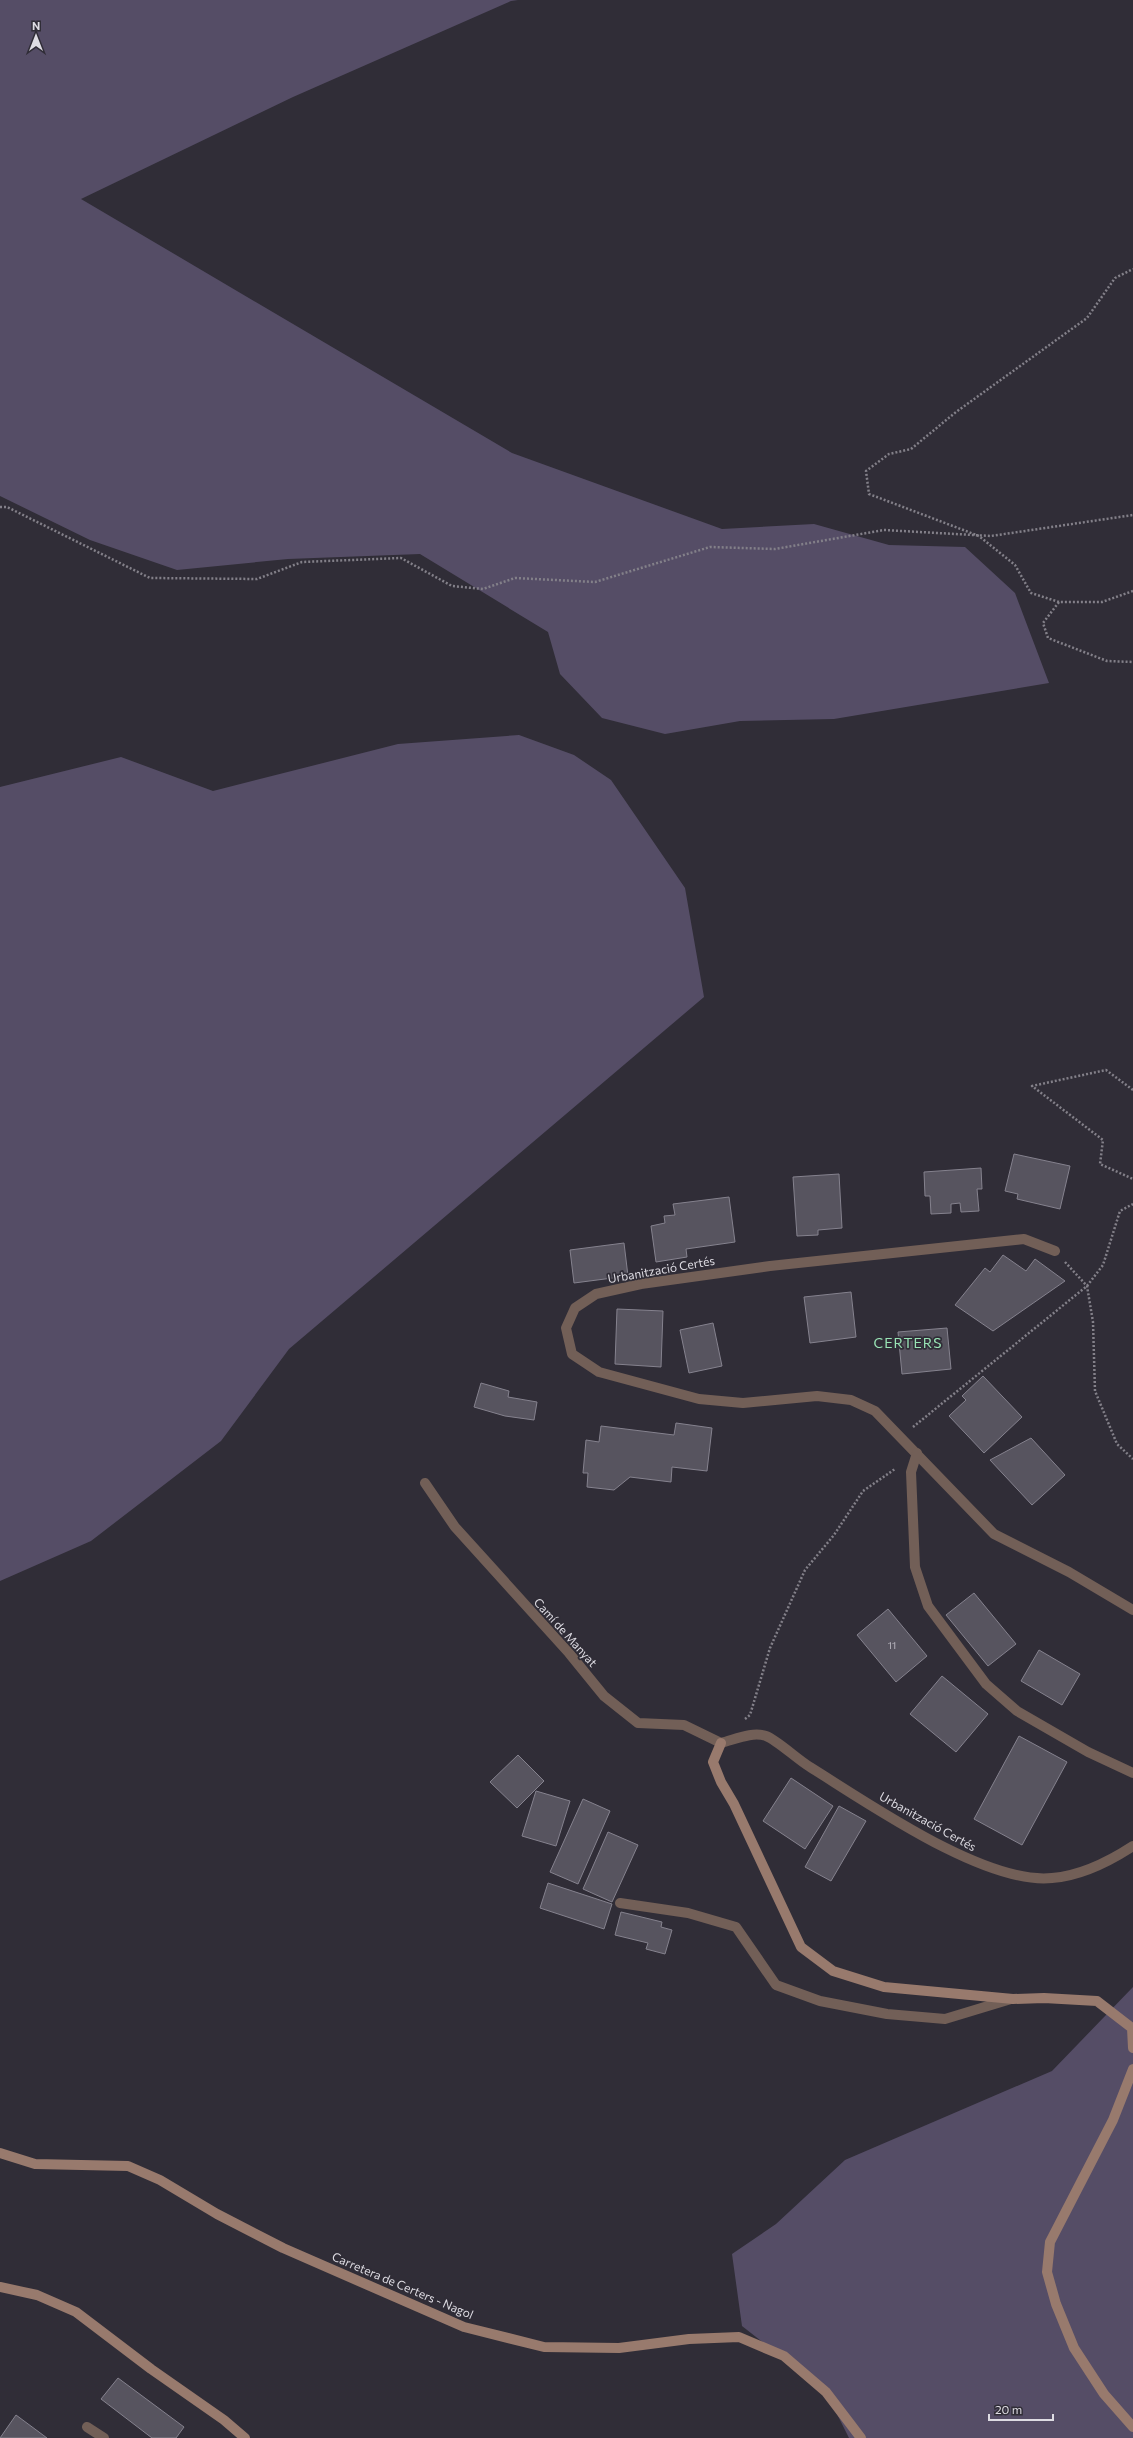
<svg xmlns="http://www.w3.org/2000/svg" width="1133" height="2438" viewBox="0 0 1133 2438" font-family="Commissioner,sans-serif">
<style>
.green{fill:#554d66}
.building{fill:#57545f;stroke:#85828e}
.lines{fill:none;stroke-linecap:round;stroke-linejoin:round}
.path{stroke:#838089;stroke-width:2.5;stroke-dasharray:2 2;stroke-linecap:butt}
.minor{stroke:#725f57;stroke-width:10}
.secondary{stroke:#987a6d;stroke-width:10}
.labels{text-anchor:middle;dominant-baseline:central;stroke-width:3.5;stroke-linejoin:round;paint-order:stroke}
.number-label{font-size:10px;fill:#bcbac2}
.street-label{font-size:12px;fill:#dedce3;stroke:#302d37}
.quarter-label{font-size:14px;letter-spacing:1px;fill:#99e4b5;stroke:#302d37}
</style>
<rect width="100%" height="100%" fill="#302d37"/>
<g class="green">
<path d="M0 0H518L511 1 293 97 81 199 512 453 722 529 814 524 889 545 965 547 1015 593 1049 683 834 719 740 721 665 734 602 718 560 674 548 632 420 554 288 559 177 570 90 540 0 496Z"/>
<path d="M519 735 574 755 611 780 685 888 704 997 289 1349 221 1441 91 1541 0 1581V787L121 757 213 791 398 744Z"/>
<path d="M1133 1987V2438H849L826 2392 742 2326 732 2254 776 2224 845 2160 1052 2071Z"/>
</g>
<g class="building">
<path d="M1014 1154 1070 1166 1060 1209 1017 1199 1018 1194 1005 1191Z"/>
<path d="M981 1168 982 1189H977L979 1211 961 1212 960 1203 951 1204V1213L931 1214 930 1196H925L924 1172Z"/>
<path d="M839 1174 842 1228 818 1230V1235L797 1236 793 1177Z"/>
<path d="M729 1197 735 1242 686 1249 687 1257 656 1262 651 1226 665 1223 664 1216 675 1215 673 1204Z"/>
<path d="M624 1243 628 1276 574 1283 570 1250Z"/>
<path d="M1003 1255 1026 1271 1035 1259 1065 1281 993 1331 955 1305 985 1268 990 1272Z"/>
<path d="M851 1292 856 1337 810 1343 804 1297Z"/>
<path d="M617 1309 663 1311 661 1367 615 1364Z"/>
<path d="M713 1323 722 1366 689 1373 680 1330Z"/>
<path d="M947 1328 951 1369 902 1374 898 1332Z"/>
<path d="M983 1376 1022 1417 984 1453 949 1416 966 1400 962 1396Z"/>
<path d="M481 1383 509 1391 508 1397 537 1402 534 1420 505 1416 474 1407Z"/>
<path d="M676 1423 712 1428 707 1471 672 1467 671 1482 630 1477 614 1490 587 1487 588 1473H583L586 1440 599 1442 601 1426 674 1435Z"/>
<path d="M1031 1438 1065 1475 1032 1505 990 1460Z"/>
<path d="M974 1593 1016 1644 988 1666 946 1615Z"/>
<path d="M888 1609 927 1656 896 1682 857 1635Z"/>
<path d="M1039 1650 1080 1674 1062 1705 1021 1681Z"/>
<path d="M942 1676 988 1714 956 1752 910 1714Z"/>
<path d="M1019 1736 1067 1762 1022 1845 974 1819Z"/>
<path d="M518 1755 544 1781 517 1808 490 1782Z"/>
<path d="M791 1778 833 1806 805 1849 763 1821Z"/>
<path d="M536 1791 570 1801 556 1846 522 1836Z"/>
<path d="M583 1799 610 1811 578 1884 550 1872Z"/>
<path d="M839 1806 866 1821 831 1881 805 1867Z"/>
<path d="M608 1832 638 1845 612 1902 583 1889Z"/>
<path d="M548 1883 612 1904 604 1929 540 1908Z"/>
<path d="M621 1912 662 1922 661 1927 672 1930 665 1954 646 1949 648 1943 615 1935Z"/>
<path d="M118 2378 184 2427 176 2438H152L101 2399Z"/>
<path d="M16 2415 47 2438H0Z"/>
</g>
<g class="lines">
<g class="path">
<path d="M0 507H7L150 578 257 579 302 562 401 558 452 586 483 589 515 578 595 582 710 547 775 549 884 530 991 536 1133 515"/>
<path d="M1133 591 1102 602H1059L1043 623 1048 638 1107 661 1133 662"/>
<path d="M1059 602 1031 593 1015 565 979 536 869 494 866 471 889 454 911 449 956 412 1087 318 1115 278 1133 269"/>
<path d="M1133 1090 1106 1070 1032 1086 1103 1140 1100 1164 1133 1179"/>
<path d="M1065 1262 1087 1286 1093 1322 1095 1391 1117 1444 1133 1459"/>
<path d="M913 1427 1087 1286 1103 1265 1120 1211 1133 1204"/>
<path d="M745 1719 750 1715 770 1648 805 1570 834 1535 863 1491 895 1469"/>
</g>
<g class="minor">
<path d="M1055 1251 1024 1239 770 1266 641 1284 596 1294 575 1308 566 1328 572 1354 599 1372 699 1399 743 1403 817 1396 851 1400 875 1411 994 1534 1069 1572 1133 1610"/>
<path d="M917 1453 911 1472 915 1567 928 1606 986 1684 1017 1711 1088 1752 1133 1773"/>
<path d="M425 1483 455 1527 569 1653 604 1696 638 1723 684 1725 721 1743C734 1740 752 1731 766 1736 777 1740 798 1760 810 1767 868 1803 985 1885 1052 1878 1080 1876 1110 1861 1133 1846"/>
<path d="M620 1903 688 1913 736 1927 776 1985 820 2001 887 2014 945 2019 1011 1999"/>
<path d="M87 2427 104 2438"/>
</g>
<g class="secondary">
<path d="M721 1743 713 1762 721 1782 734 1804 801 1947 833 1971 884 1987 1013 1999 1044 1998 1097 2001 1132 2028 1133 2048"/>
<path d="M1133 2069 1113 2120 1050 2242 1047 2272 1056 2304 1074 2348 1104 2394 1133 2427"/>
<path d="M0 2153 35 2164 128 2166 160 2180 217 2214 283 2248 464 2327 544 2347 619 2348 689 2339 739 2337 784 2356 826 2392 861 2438"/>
<path d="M0 2287 37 2295 76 2312 151 2369 224 2420 245 2438"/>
</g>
</g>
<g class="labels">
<g class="number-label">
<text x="892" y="1645">11</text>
</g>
<g class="street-label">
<text transform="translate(661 1269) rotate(-10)">Urbanització Certés</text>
<text transform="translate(566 1632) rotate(48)">Camí de Manyat</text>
<text transform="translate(928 1821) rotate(29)">Urbanització Certés</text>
<text transform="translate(403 2285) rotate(23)">Carretera de Certers - Nagol</text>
</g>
<g class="quarter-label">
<text x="908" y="1342">CERTERS</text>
</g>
</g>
<g transform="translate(36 36)" stroke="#302d37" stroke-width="3" paint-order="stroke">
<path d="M0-3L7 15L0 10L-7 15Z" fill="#dedce3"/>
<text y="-6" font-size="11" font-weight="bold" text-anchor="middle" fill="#dedce3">N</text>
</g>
<path d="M989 2414v6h64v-6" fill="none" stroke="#dedce3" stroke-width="2"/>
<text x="995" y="2414" font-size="12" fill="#dedce3" stroke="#302d37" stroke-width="3" paint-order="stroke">20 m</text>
</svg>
